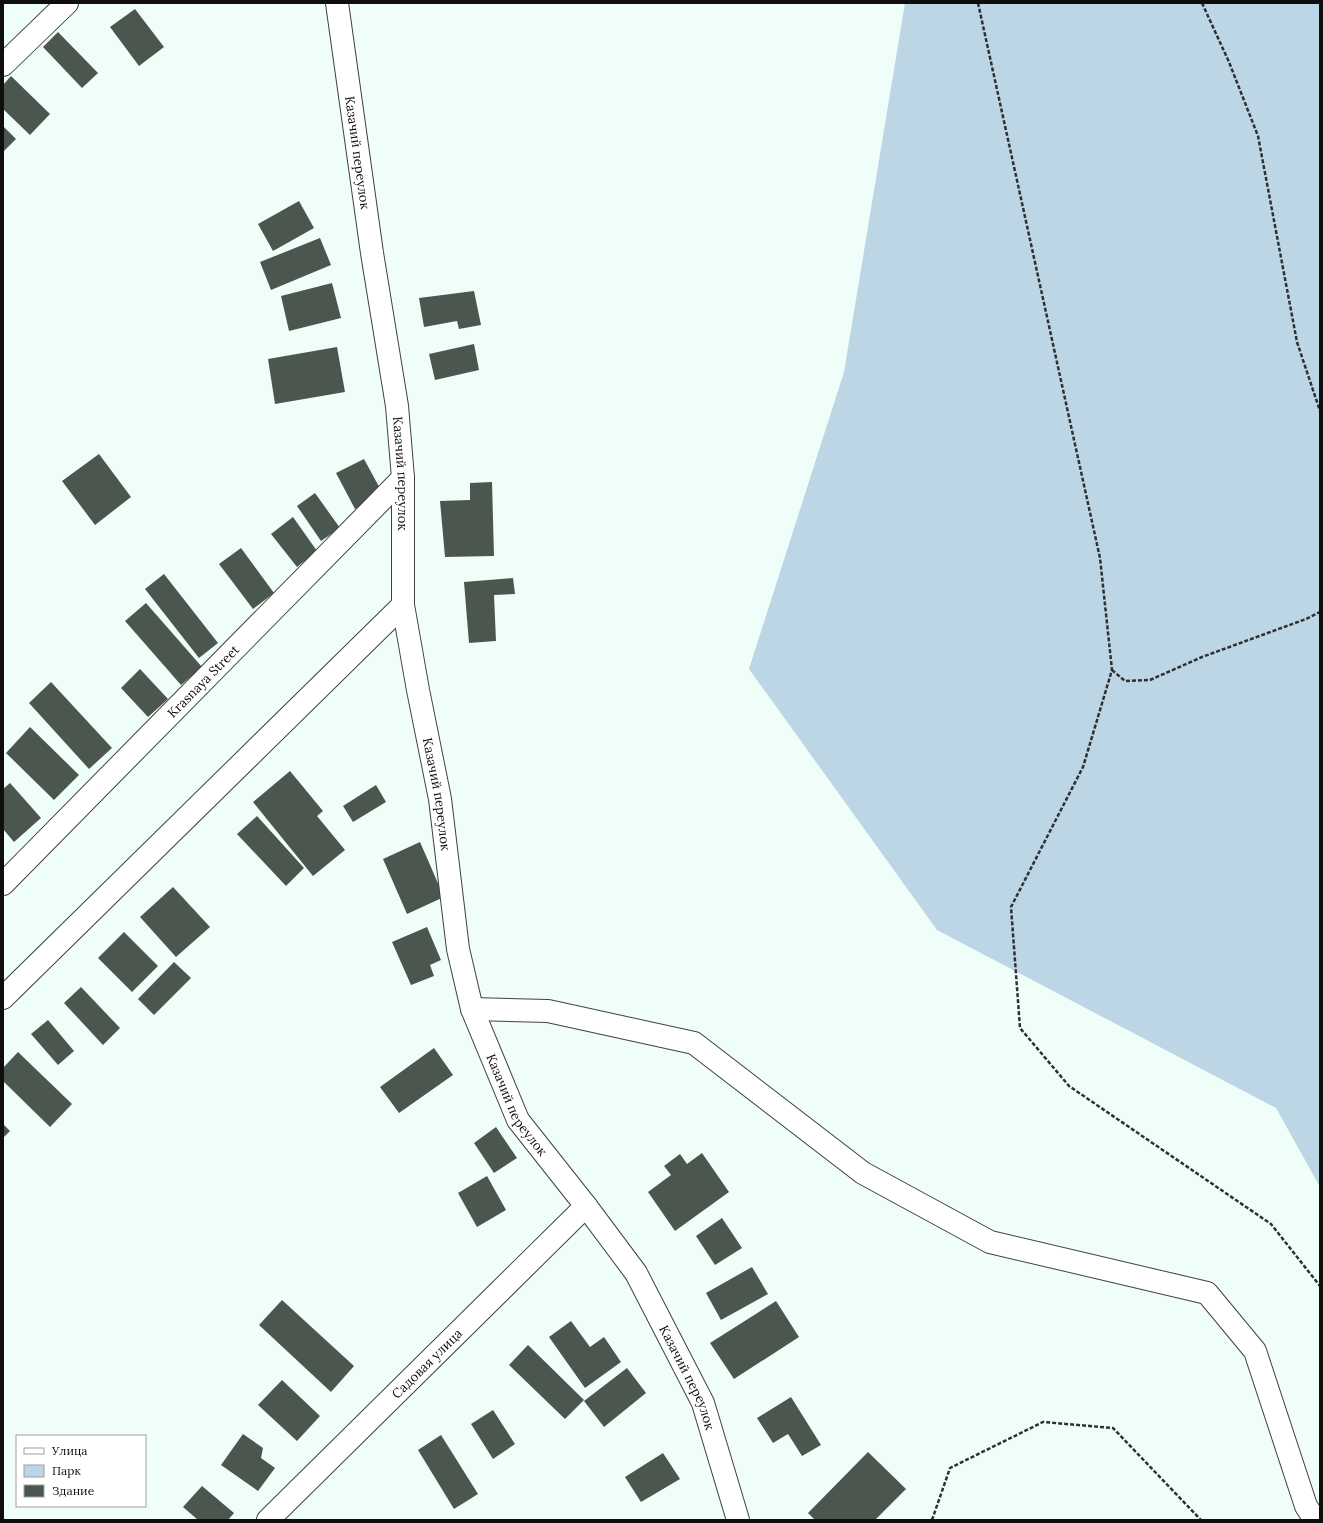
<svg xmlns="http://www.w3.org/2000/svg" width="1323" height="1523" viewBox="0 0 1323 1523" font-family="Lora,serif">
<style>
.green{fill:#bcd6e6}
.building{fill:#4b564e}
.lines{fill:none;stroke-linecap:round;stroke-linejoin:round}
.street-casing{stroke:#414141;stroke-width:24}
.path{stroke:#303030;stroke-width:2.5;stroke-dasharray:4 2;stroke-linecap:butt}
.street{stroke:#fff;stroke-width:22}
.labels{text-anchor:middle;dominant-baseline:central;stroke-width:4;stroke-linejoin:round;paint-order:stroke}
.street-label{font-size:13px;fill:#0e0e0e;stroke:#fff}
</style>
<rect width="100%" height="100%" fill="#f0fefa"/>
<path class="green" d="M905 3H1320V1187L1276 1108 937 930 749 669 844 372Z"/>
<g class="building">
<path d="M135 9 164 47 139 66 110 27Z"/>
<path d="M58 32 98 73 82 88 43 47Z"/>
<path d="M11 76 50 114 30 135 3 109V85Z"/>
<path d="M3 126 16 139 3 152Z"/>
<path d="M299 201 314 228 273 251 258 224Z"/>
<path d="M320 238 331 265 271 290 260 262Z"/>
<path d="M332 283 341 318 289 331 281 296Z"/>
<path d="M474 291 481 325 459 329 457 321 424 327 419 298Z"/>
<path d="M474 344 479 370 435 380 429 354Z"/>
<path d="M337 347 345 392 275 404 268 359Z"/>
<path d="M99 454 131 497 95 525 62 481Z"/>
<path d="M364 459 383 494 355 509 336 473Z"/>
<path d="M492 482 494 556 445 557 440 501 470 500V483Z"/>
<path d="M315 493 340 528 321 541 297 506Z"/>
<path d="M293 517 317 551 297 567 271 534Z"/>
<path d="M241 548 274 593 253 609 219 564Z"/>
<path d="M164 574 218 643 199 658 145 589Z"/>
<path d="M513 578 515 594 494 595 496 641 469 643 464 582Z"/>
<path d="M146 603 202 667 181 685 125 621Z"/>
<path d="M140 669 168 699 148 717 121 688Z"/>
<path d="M51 682 112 748 89 769 29 703Z"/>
<path d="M30 727 79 775 54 800 6 753Z"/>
<path d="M290 771 323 811 317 816 345 850 313 876 253 802Z"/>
<path d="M10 783 41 818 14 842 3 829V789Z"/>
<path d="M376 785 386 802 353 822 343 806Z"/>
<path d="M257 816 304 868 286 886 237 834Z"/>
<path d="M420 842 444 897 407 914 383 859Z"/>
<path d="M173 887 210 927 176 957 140 917Z"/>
<path d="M427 927 441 960 430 965 434 976 411 985 392 942Z"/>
<path d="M124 932 158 966 132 992 98 958Z"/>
<path d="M174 962 191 978 154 1015 138 999Z"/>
<path d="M81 987 120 1028 103 1045 64 1003Z"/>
<path d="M48 1020 74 1051 58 1065 31 1034Z"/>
<path d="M434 1048 453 1075 399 1113 380 1087Z"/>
<path d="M18 1052 72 1104 50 1127 3 1081V1068Z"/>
<path d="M3 1124 10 1131 3 1138Z"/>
<path d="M496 1127 517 1158 494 1173 474 1143Z"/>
<path d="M702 1153 729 1192 675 1231 648 1192 671 1175 664 1166 680 1154 687 1164Z"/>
<path d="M487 1176 506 1210 477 1227 458 1193Z"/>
<path d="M722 1218 742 1248 715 1265 696 1236Z"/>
<path d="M752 1267 768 1294 721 1320 706 1293Z"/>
<path d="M282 1300 354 1366 331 1392 259 1325Z"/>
<path d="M776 1301 799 1337 734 1379 710 1343Z"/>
<path d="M571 1321 590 1347 604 1337 621 1362 585 1388 549 1337Z"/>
<path d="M528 1345 584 1400 565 1419 509 1365Z"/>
<path d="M627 1368 646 1393 604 1427 584 1401Z"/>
<path d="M282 1380 320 1416 297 1441 258 1405Z"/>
<path d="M791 1397 821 1445 802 1456 788 1434 773 1443 757 1418Z"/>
<path d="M493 1410 515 1444 493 1459 471 1424Z"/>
<path d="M243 1434 263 1448 261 1458 275 1468 258 1491 221 1465Z"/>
<path d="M441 1435 478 1494 454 1509 418 1450Z"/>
<path d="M868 1452 906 1489 875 1520H815L808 1513Z"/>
<path d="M663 1453 680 1479 641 1502 625 1477Z"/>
<path d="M202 1486 234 1513 228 1520H198L183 1507Z"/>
</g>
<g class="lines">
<g class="street-casing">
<g id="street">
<path id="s1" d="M337 3 372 253 397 406 403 478V605L418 690 440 799 458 949 472 1009 518 1120 586 1206 636 1273 703 1403 738 1520"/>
<path d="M3 65 67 3"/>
<path id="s2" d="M3 884 403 478"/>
<path d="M3 998 403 605"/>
<path d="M472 1009 548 1011 694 1043 863 1173 990 1242 1207 1293 1255 1351 1306 1506 1315 1520"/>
<path id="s3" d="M268 1520 586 1206"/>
</g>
</g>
<g class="path">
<path d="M978 3 1100 558 1112 670 1083 767 1011 907 1020 1028 1069 1086 1271 1224 1320 1286"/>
<path d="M1202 3 1229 62 1258 136 1297 342 1320 411"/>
<path d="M1112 670 1125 681 1150 680 1202 657 1306 619 1320 612"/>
<path d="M932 1520 950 1468 1043 1422 1113 1428 1201 1520"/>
</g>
<use href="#street" class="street"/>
</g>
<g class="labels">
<g class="street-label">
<text stroke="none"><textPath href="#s1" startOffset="151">Казачий переулок</textPath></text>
<text stroke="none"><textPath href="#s1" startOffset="475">Казачий переулок</textPath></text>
<text stroke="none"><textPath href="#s2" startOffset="285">Krasnaya Street</textPath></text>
<text stroke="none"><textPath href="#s1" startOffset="799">Казачий переулок</textPath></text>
<text stroke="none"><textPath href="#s1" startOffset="1123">Казачий переулок</textPath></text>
<text stroke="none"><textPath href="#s3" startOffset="223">Садовая улица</textPath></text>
<text stroke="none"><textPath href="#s1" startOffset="1447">Казачий переулок</textPath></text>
</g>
</g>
<rect width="1323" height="1523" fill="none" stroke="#0e0e0e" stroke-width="8"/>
<rect x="16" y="1435" width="130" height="72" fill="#ffffff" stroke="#9f9f9f"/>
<rect x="24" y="1448" width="20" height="6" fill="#ffffff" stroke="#9f9f9f"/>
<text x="52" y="1455" font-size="12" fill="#0e0e0e">Улица</text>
<rect x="24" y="1465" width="20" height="12" fill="#bcd6e6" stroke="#9f9f9f"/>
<text x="52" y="1475" font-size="12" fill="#0e0e0e">Парк</text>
<rect x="24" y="1485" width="20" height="12" fill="#4b564e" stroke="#9f9f9f"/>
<text x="52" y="1495" font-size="12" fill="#0e0e0e">Здание</text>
</svg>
